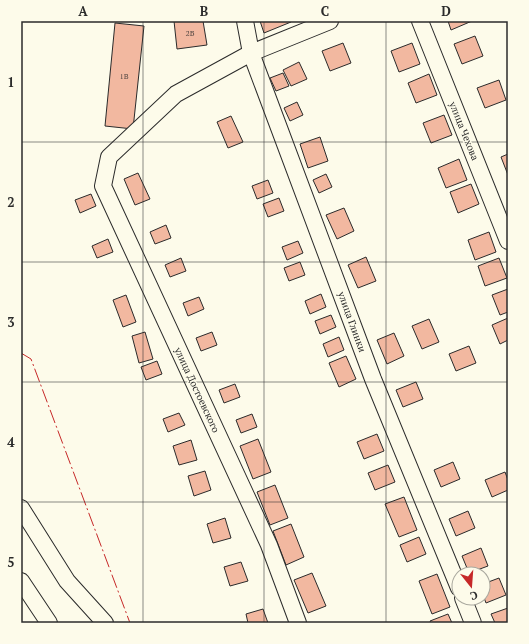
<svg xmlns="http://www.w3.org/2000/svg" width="529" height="644" viewBox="0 0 529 644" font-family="'PT Serif',serif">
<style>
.building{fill:#f2b8a0;stroke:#2b2b2b}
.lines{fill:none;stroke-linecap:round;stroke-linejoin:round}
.minor-casing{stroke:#2b2b2b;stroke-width:18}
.minor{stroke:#fdfbea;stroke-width:16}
.power{stroke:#c62828;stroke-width:1;stroke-dasharray:14 3 2 3;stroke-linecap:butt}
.grid{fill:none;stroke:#2b2b2b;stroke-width:1;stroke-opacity:0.55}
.labels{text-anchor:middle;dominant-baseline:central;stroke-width:3;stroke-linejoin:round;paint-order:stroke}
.number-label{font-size:8px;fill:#5d4e48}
.street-label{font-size:10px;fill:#2b2b2b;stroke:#fdfbea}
.neatline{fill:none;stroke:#2b2b2b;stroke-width:1.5}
.grid-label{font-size:13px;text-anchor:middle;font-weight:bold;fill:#2b2b2b}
</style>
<rect width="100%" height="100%" fill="#fdfbea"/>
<g class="building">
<path d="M174 21H203L207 45 177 49Z"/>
<path d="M260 21H291V22L264 33Z"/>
<path d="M448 21H472L451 30Z"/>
<path d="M115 23 144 26 133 129 105 126Z"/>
<path d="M475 36 483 56 462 64 454 44Z"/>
<path d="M343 43 351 63 330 71 322 51Z"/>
<path d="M412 43 420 64 399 72 391 51Z"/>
<path d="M299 62 307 79 291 86 283 70Z"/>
<path d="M283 73 289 86 276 91 270 78Z"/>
<path d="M429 74 437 95 416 103 408 83Z"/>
<path d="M499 80 506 100 485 108 477 88Z"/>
<path d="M297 102 303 115 290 121 284 108Z"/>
<path d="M444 115 452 135 431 143 423 123Z"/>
<path d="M231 116 243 142 228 148 217 122Z"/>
<path d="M320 137 328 161 308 168 300 144Z"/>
<path d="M508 154V175L501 157Z"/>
<path d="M459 159 467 180 446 188 438 168Z"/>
<path d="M138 173 150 199 135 205 124 179Z"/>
<path d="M326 174 332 187 319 193 313 180Z"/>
<path d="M268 180 273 193 257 199 252 186Z"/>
<path d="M471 184 479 204 458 213 450 192Z"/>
<path d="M91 194 96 206 80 213 75 200Z"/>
<path d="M279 198 284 211 268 217 263 204Z"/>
<path d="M344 208 354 231 337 239 326 215Z"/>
<path d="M166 225 171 238 155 244 150 232Z"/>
<path d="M489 232 496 252 475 260 468 240Z"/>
<path d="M108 239 113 252 97 258 92 246Z"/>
<path d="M298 241 303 253 287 260 282 247Z"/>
<path d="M366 257 376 281 358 288 348 265Z"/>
<path d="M181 258 186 271 170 277 165 265Z"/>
<path d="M499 258 507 278 485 286 478 266Z"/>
<path d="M300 262 305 275 289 281 284 268Z"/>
<path d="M508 289V312L500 315 492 295Z"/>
<path d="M321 294 326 307 310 314 305 301Z"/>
<path d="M126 295 136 322 123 327 113 300Z"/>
<path d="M199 297 204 309 188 316 183 303Z"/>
<path d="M331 315 336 327 320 334 315 321Z"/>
<path d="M508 318V340L500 344 492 325Z"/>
<path d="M429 319 439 342 422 349 412 326Z"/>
<path d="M145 332 153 359 139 363 132 336Z"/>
<path d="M212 332 217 345 201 351 196 338Z"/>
<path d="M394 333 404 356 387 364 377 340Z"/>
<path d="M339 337 344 350 328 357 323 344Z"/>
<path d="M469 346 476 363 456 371 449 354Z"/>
<path d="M346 356 356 379 339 387 329 363Z"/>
<path d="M157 361 162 374 146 380 141 367Z"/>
<path d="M416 382 423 399 403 407 396 390Z"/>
<path d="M235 384 240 397 224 403 219 390Z"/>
<path d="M179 413 185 425 168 432 163 419Z"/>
<path d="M252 414 257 427 241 433 236 420Z"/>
<path d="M377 434 384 451 364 459 357 442Z"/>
<path d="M258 439 271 472 253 479 240 446Z"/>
<path d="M191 440 197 460 179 465 173 446Z"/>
<path d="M453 462 460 479 441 487 434 470Z"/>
<path d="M388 465 395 482 375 490 368 473Z"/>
<path d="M205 471 211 490 194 496 188 476Z"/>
<path d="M505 472 508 480V490L492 497 485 480Z"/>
<path d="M275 485 288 518 270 525 257 492Z"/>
<path d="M404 497 417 530 399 537 385 504Z"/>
<path d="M468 511 475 528 456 536 449 519Z"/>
<path d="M225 518 231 538 213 543 207 524Z"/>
<path d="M291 524 304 557 286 565 273 531Z"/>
<path d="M419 537 426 554 407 562 400 545Z"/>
<path d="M481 548 488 566 469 573 462 556Z"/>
<path d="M241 562 248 581 230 586 224 567Z"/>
<path d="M312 573 326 606 308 613 294 580Z"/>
<path d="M437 574 450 607 432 614 419 581Z"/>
<path d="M499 578 506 595 486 603 483 595V584Z"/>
<path d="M508 608V623H495L491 614Z"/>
<path d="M263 609 268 623H248L246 614Z"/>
<path d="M448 614 452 623H431L430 621Z"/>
</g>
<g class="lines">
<g class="minor-casing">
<g id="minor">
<path d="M245 21 251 53 373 379 459 588"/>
<path d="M420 21 508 241"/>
<path d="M21 508 67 581 105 623"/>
<path d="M21 581 49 623"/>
<path d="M463 598 473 623"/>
<path d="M298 623 269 545 103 186 109 157 176 94 251 53 330 21"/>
</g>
</g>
<use href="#minor" class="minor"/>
<path class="power" d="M21 353 31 359 130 623"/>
</g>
<path class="grid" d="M143 21V623M264 21V623M386 21V623M21 142H508M21 262H508M21 382H508M21 502H508"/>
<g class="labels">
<g class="number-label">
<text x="190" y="33">2Б</text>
<text x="124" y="76">1В</text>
</g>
<g class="street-label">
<text transform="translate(464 131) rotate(68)">улица Чехова</text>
<text transform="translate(352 322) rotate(70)">улица Глинки</text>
<text transform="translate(197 390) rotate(65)">улица Достоевского</text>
</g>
</g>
<rect width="529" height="644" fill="none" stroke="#fdfbea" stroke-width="44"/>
<g transform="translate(471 586) rotate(163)"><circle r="19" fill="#fdfbea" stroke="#a9a89e"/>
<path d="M0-3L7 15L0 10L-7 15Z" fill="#c62828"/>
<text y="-6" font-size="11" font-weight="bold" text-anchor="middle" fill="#2b2b2b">С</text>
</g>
<rect x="22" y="22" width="485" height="600" class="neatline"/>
<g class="grid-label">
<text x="83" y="16">A</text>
<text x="204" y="16">B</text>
<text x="325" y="16">C</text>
<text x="446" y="16">D</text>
<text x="11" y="87">1</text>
<text x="11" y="207">2</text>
<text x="11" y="327">3</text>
<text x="11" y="447">4</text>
<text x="11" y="567">5</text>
</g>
</svg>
